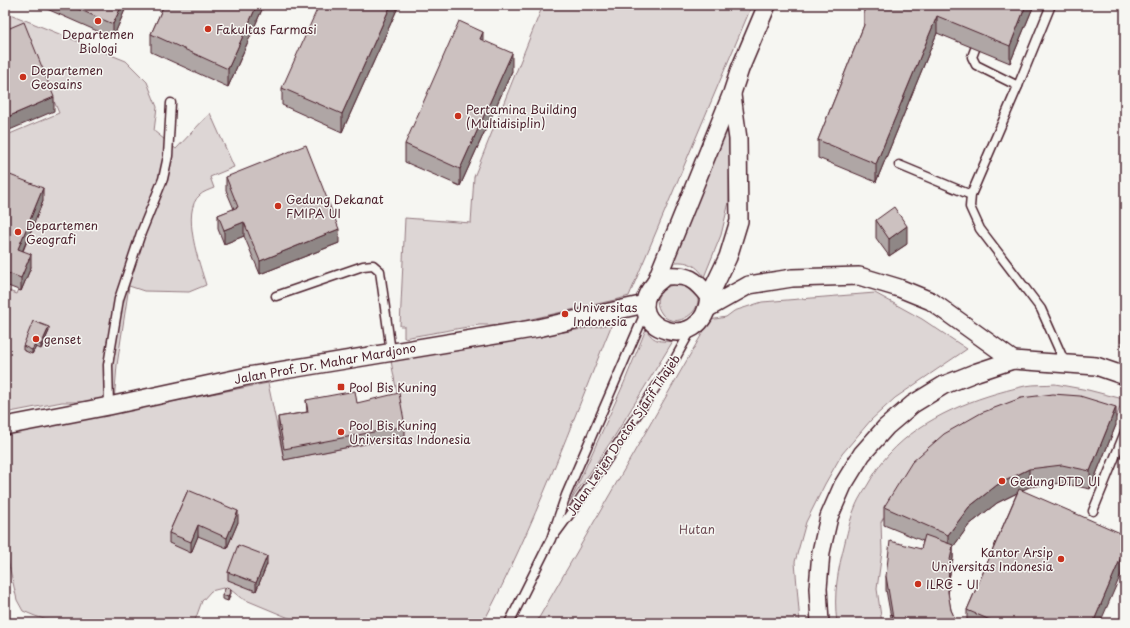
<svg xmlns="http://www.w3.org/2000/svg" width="1130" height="628" viewBox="0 0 1130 628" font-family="'Playpen Sans',sans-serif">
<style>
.green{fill:#ddd6d5;stroke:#947a80}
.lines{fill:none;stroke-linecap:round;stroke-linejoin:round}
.lane-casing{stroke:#4a1f2b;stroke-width:11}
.street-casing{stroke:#4a1f2b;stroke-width:20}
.lane{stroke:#f6f6f2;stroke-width:8}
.street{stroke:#f6f6f2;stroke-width:17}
.wall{fill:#afa6a5;stroke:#4a1f2b}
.shaded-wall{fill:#8f8786;stroke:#4a1f2b}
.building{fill:#ccc1c0;stroke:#4a1f2b}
.poi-dot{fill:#c8321e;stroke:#f6f6f2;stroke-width:1.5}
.labels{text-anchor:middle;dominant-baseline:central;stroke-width:3;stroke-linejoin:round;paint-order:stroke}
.poi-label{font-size:12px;fill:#4a1f2b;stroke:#f6f6f2;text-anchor:start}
.street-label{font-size:12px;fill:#4a1f2b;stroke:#f6f6f2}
.park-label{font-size:12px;fill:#6f4d56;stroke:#f6f6f2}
</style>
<rect width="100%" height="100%" fill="#f6f6f2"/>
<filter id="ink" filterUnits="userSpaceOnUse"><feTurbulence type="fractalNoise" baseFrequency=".025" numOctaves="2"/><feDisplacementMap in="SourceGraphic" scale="8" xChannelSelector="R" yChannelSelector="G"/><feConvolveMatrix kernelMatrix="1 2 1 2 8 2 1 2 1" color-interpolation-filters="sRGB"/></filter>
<g filter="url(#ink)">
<g class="green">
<path d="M543 5H752L629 296 619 299 505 325H479L404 338V326H400L405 218 471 223 474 177Z"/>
<path d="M10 14 126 61 147 82 157 107 154 131 176 149 210 113 234 167 210 177 214 188C209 190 203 192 200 195 180 211 200 265 206 285L189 292 144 291 129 286 117 365 114 402H62L5 413V293L6 290 17 294 29 266 18 262 5 185V136L59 113 25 32 8 38 5 27Z"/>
<path d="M730 117 729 202 721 235 704 277C696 263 684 260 669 263Z"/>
<path d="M681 283C722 297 678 336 662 314 649 296 665 285 681 283Z"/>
<path d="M875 293 922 319 967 349 895 398 871 420 842 454 825 484 806 522 795 562 800 623H536L710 320 726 317 734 311 762 302Z"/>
<path d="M612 324C571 424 534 527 483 623H301L241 598 231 590 223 588 211 591 202 601 194 623H56L35 616 23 611 17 600 5 548V434L268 383 284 460 405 436 391 361Z"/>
<path d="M646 329C653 341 659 342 673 341L614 437 570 502 624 383Z"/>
<path d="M1055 384 1088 390 1123 399 1114 423 909 477 881 522 882 552 877 589 882 623H837C833 594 838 570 845 542 848 530 851 516 856 505 859 498 863 492 867 486 873 476 880 463 889 454 924 416 976 397 1025 386 1035 384 1046 385 1055 384Z"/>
</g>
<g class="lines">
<g class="lane-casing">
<g id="lane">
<path d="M975 49 972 57 976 65 1018 86 1051 5"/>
<path d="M1018 86 971 195 970 207 980 229 1041 309 1065 363"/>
<path d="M899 165 971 195"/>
<path d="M276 296 363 266 373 265 380 271 391 352"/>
<path d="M109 406 108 365 119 299 141 233 163 179 168 156 171 103"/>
<path d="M1093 511 1125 432"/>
<path d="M556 533 578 503 676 357 691 330"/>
<path d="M509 623 551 539 566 495 645 313"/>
</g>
</g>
<g class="street-casing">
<g id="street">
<path d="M665 276C688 274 695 279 709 297 703 359 619 327 653 286 657 283 661 280 665 276Z"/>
<path d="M654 286 732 93 740 69 767 5"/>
<path d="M709 297 728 257 739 221 738 139 732 95"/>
<path d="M708 308 749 285 792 278 859 276 899 288 931 301 1013 360"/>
<path d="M5 426 109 406 248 376 538 328 645 304"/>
<path d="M820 623 818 588 821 552 829 517 843 485 862 454 886 427 913 404 944 385 977 372 1013 360 1096 366 1125 376"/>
</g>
</g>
<use href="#lane" class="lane"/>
<use href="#street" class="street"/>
</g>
<g class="wall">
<path d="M38 5H127L113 38Z"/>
<path d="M164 5H264L228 87 151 52V34Z"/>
<path d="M399 5 342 132 282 105V88Z"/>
<path d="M864 5H1034L1010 63 937 33 876 182 818 158V140L864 25Z"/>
<path d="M512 71 460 186 405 162V144Z"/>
<path d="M5 173 43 201 23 251 31 267 21 291 8 286Z"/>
<path d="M226 177 339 243 260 274 244 236 224 244 218 229V215L234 209 226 190Z"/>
<path d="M876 220 907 244 889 256 876 238Z"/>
<path d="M1125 327V346L1121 345V334Z"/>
<path d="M49 331 41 349 36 347 32 354 23 350V346Z"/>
<path d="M306 400 357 403 405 426V436L284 460 278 427V417L307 412Z"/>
<path d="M1116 425 1090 489 1062 483 1029 487 1022 490 1100 623H967V610L1017 493 997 503 969 525 953 547V558L949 579 948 594 951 610 957 623H892L886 590V576L921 549 923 541 884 525V507Z"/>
<path d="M188 490 238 522 227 548 198 536 191 553 169 543V533Z"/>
<path d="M267 564 256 591 228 580V572Z"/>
<path d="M231 593 228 601 222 599V595Z"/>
</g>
<g class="shaded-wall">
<path d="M122 5H127L113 38V24Z"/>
<path d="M257 5H264L228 87V69Z"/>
<path d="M391 5H399L342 132V114Z"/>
<path d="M1026 5H1034L1010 63V46Z"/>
<path d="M937 16V33L876 182V164Z"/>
<path d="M483 32V49L480 39Z"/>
<path d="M512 53V71L460 186V169Z"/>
<path d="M54 97V111L5 132V118Z"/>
<path d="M43 188V201L18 262V249Z"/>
<path d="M244 222V236L224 244V230Z"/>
<path d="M907 226V244L889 256V239Z"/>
<path d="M339 229V243L260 274V261Z"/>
<path d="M31 254V267L21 291V278Z"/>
<path d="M8 273V286L5 294V280Z"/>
<path d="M49 327V331L41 349V345Z"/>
<path d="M36 343V347L32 354V350Z"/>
<path d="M1116 407V425L1090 489V471Z"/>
<path d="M1029 469V487L997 503 969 525 953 547V558L949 579 948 605V535L969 507 997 485Z"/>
<path d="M238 511V522L227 548V538Z"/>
<path d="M198 525V536L191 553V542Z"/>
<path d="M1125 548V565L1100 623H1093Z"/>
<path d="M267 556V564L256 591V583Z"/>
<path d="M231 589V593L228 601V597Z"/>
</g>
<g class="building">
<path d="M69 5H122L113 24Z"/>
<path d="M164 5H257L228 69 151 34Z"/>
<path d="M319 5H391L342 114 282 88Z"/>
<path d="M864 5H1026L1010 46 937 16 876 164 818 140 864 25Z"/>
<path d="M459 21 483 32 480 39 512 53 460 169 405 144Z"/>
<path d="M24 22 54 97 5 118V30Z"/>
<path d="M306 145 339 229 260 261 244 222 224 230 218 215 238 207 226 177Z"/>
<path d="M5 173 43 188 18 249 31 254 21 278 8 273 5 280Z"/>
<path d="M894 207 907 226 889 239 876 220Z"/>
<path d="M33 321 49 327 41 345 36 343 32 350 23 346Z"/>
<path d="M1125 327V336L1121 334Z"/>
<path d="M355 391 357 403 399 393 405 426 284 449 278 417 308 412 306 400Z"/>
<path d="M1053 394 1080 396 1116 407 1090 471 1062 465 1029 469 997 485 969 507 948 535 884 507 912 462 944 434 981 413 1021 398Z"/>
<path d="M1019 489 1125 535V548L1093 623H997L967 610Z"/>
<path d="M188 490 238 511 227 538 198 525 191 542 169 533Z"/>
<path d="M925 535 953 545 949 565 948 592 951 610 957 623H895L893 618 886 576 890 541 921 549Z"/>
<path d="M238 545 267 556 256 583 228 572Z"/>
<path d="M226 587 231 589 228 597 222 595Z"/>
</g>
</g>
<g class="poi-dot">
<circle cx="98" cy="21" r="4"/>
<circle cx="208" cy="29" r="4"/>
<circle cx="23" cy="77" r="4"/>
<circle cx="458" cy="116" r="4"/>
<circle cx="278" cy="206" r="4"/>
<circle cx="18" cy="232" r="4"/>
<circle cx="565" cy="314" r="4"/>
<circle cx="36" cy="339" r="4"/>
<rect x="337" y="383" width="8" height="8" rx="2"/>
<circle cx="341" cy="432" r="4"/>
<circle cx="1002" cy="481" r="4"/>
<circle cx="1061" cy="559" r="4"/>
<circle cx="918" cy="584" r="4"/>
</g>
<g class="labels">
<g class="poi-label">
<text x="216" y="29">Fakultas Farmasi</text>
<text x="98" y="34" text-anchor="middle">Departemen<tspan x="98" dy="14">Biologi</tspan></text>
<text x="31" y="70">Departemen<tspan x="31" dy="14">Geosains</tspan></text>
<text x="466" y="109">Pertamina Building<tspan x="466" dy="14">(Multidisiplin)</tspan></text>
<text x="286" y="199">Gedung Dekanat<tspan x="286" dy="14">FMIPA UI</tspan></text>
<text x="26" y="225">Departemen<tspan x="26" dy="14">Geografi</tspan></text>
<text x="573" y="307">Universitas<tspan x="573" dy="14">Indonesia</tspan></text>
<text x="44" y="339">genset</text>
<text x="349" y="387">Pool Bis Kuning</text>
<text x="349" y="425">Pool Bis Kuning<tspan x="349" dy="14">Universitas Indonesia</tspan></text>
<text x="1010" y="481">Gedung DTD UI</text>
<text x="1053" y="552" text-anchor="end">Kantor Arsip<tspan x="1053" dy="14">Universitas Indonesia</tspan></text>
<text x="926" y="584">ILRC - UI</text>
</g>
<g class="street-label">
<text transform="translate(325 363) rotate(-10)">Jalan Prof. Dr. Mahar Mardjono</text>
<text transform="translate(623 435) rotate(-56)">Jalan Letjen Doctor Sjarif Thajeb</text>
</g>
<g class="park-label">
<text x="697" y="529">Hutan</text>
</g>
</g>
<rect width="1130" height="628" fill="none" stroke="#f6f6f2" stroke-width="20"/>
<rect x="10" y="10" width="1110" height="608" fill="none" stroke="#4a1f2b" stroke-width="1.5" filter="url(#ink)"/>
</svg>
